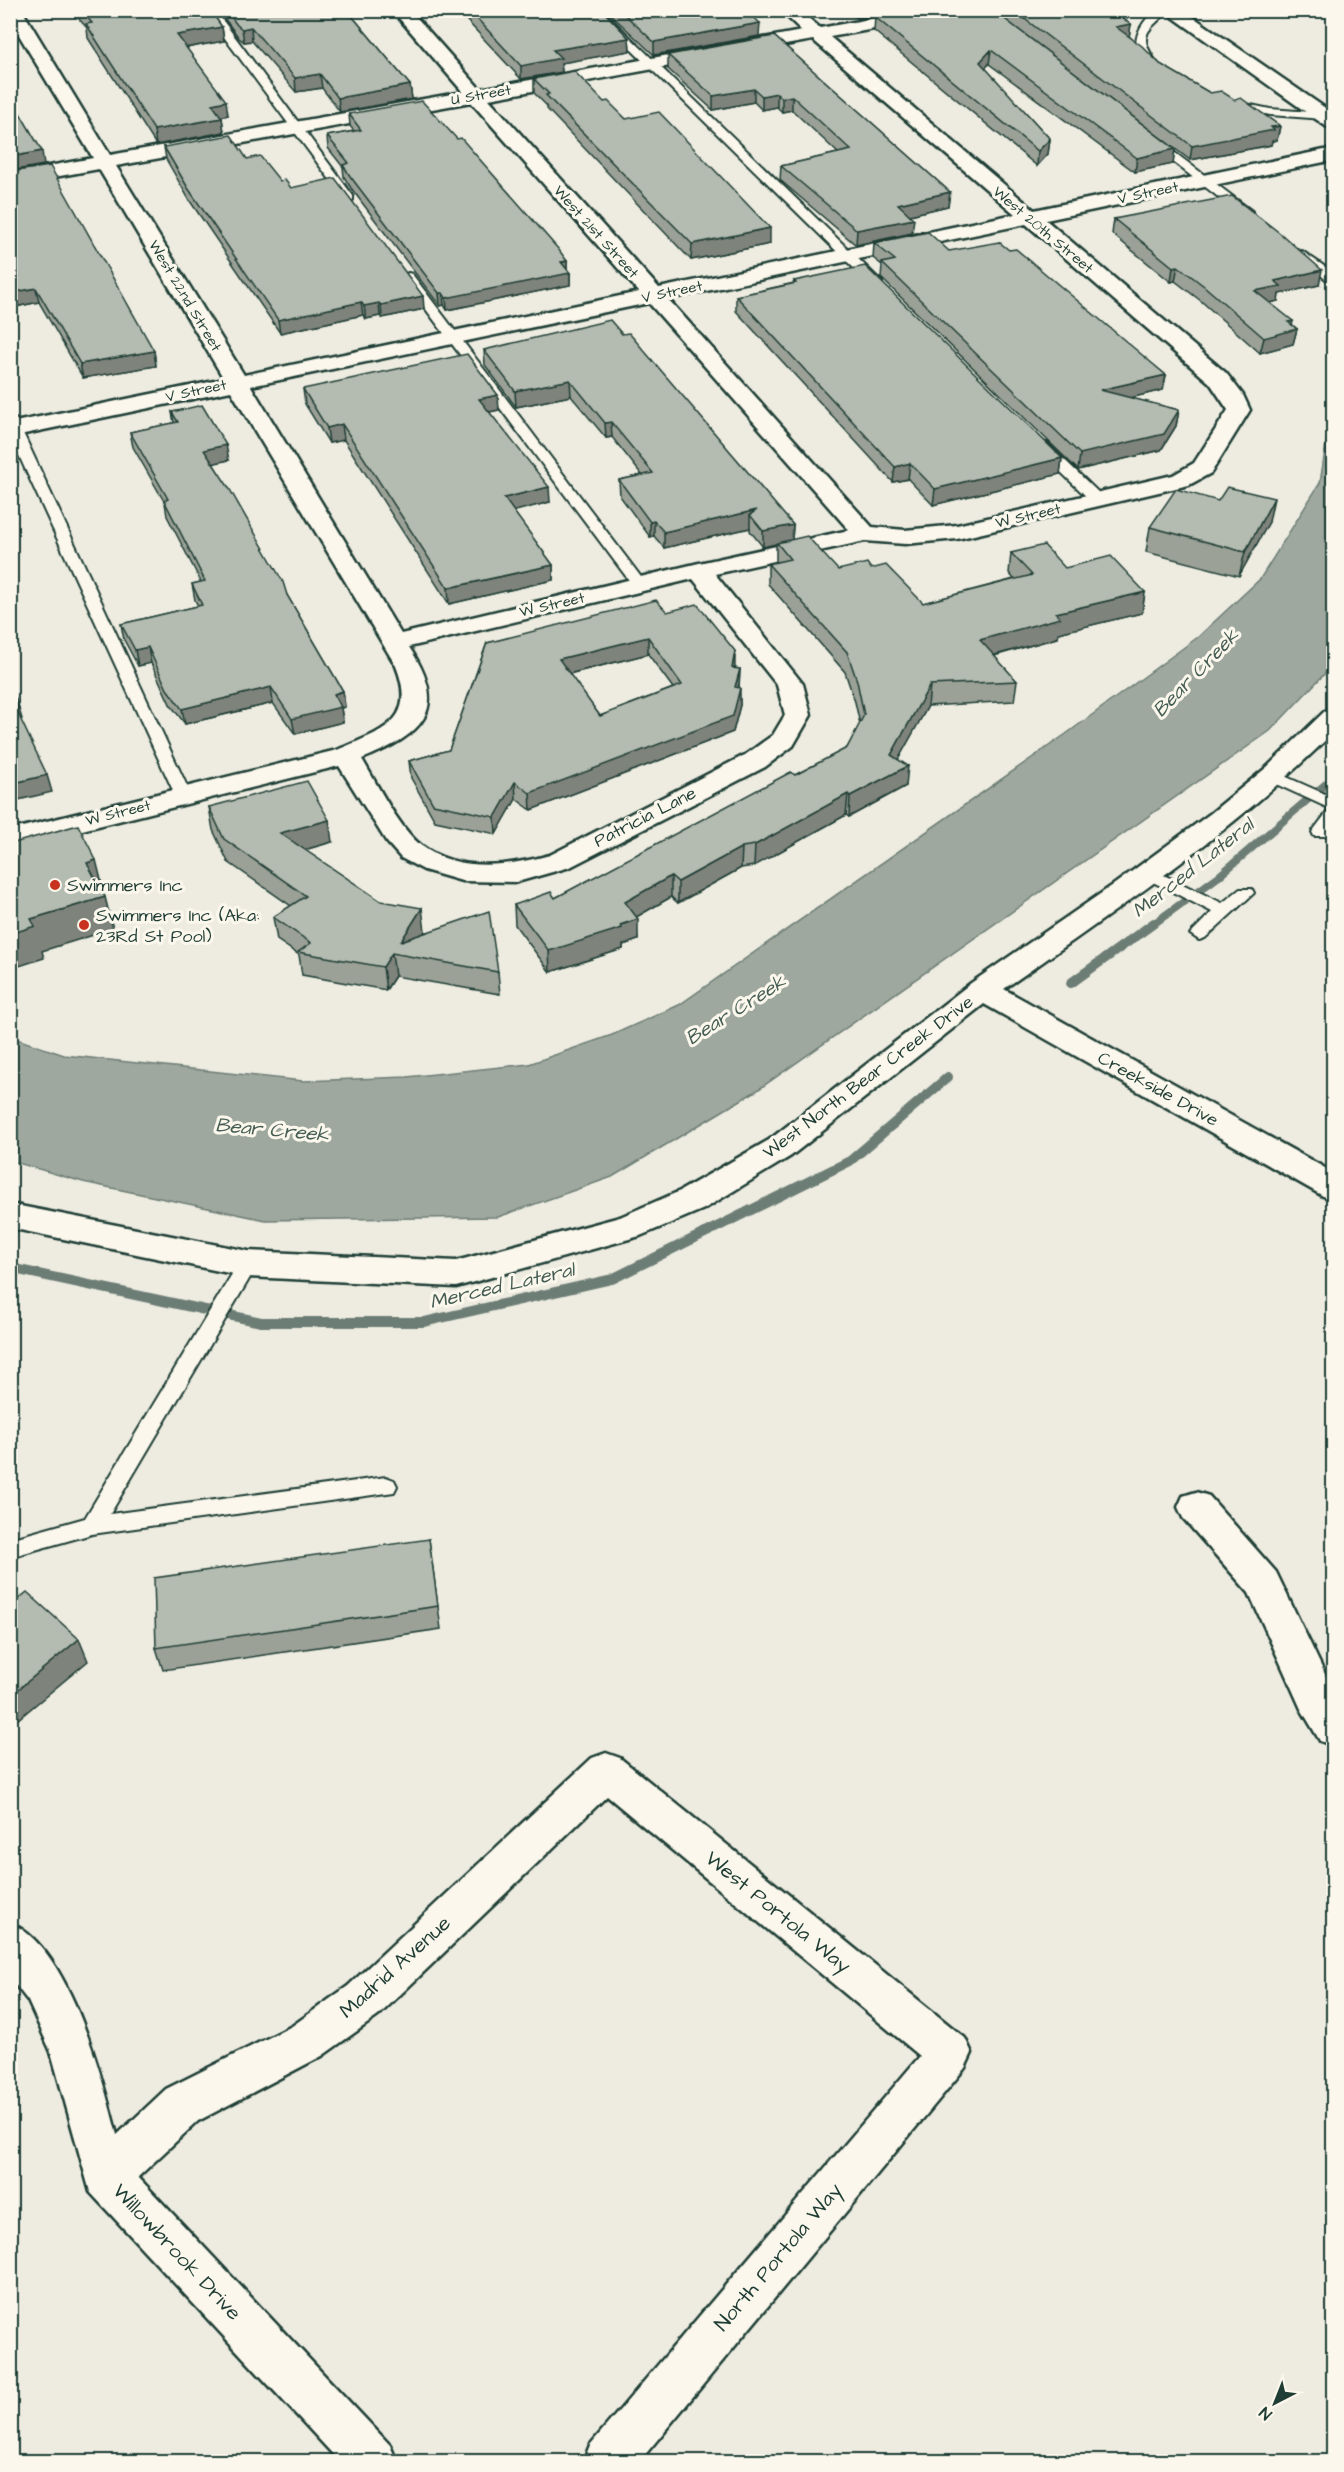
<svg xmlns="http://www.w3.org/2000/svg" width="1344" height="2472" viewBox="0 0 1344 2472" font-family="'Architects Daughter',sans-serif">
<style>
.water{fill:#9fa89f;stroke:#6c7d74;stroke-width:1.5}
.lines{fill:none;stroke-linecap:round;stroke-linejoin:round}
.stream-far1{stroke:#6c7d74;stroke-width:8}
.stream{stroke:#6c7d74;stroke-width:10}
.lane-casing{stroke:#1f3d34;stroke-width:4}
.street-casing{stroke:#1f3d34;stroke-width:5}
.lane{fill:#fbf7ec;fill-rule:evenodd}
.street{fill:#fbf7ec;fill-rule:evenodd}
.wall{fill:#9ba197;stroke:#1f3d34;stroke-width:1.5;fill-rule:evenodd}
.shaded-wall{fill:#7e837b;stroke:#1f3d34;stroke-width:1.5}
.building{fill:#b4bbb0;stroke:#1f3d34;stroke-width:1.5;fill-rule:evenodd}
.poi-dot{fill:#c8321e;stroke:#fbf7ec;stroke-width:2}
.labels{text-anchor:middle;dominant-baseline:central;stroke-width:6;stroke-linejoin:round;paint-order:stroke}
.far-street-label{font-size:15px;fill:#1f3d34;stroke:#fbf7ec}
.street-label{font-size:18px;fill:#1f3d34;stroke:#fbf7ec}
.poi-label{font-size:18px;fill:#1f3d34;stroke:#fbf7ec;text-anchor:start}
.water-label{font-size:20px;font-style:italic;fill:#455d54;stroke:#fbf7ec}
.near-street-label{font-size:21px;fill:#1f3d34;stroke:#fbf7ec}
</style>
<rect width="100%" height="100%" fill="#eeece1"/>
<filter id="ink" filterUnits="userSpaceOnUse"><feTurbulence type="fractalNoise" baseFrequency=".0167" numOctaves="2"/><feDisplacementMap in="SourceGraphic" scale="12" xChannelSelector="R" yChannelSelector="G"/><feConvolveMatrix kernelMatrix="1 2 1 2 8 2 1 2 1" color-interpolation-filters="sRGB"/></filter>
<g filter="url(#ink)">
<path class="water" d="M1333 398V665L1270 731 756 1091 612 1177 498 1217 265 1220 83 1182 11 1161V1037L64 1055 303 1081 407 1077 529 1064 612 1035 679 1005 1066 734 1198 637 1260 579 1320 483Z"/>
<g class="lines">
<path class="stream-far1" d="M1152 925 1219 876 1334 777"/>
<g class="stream">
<path d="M1071 983 1154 923"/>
<path d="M10 1268 261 1322H424L612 1279 850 1161 948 1077"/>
</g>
<g class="lane-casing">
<g id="lane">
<path d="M204 10H215L353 196V200H345Z"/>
<path d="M591 10H602L882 282V288H874Z"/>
<path d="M1157 10H1170C1147 31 1136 35 1158 64L1153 67C1124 56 1137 22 1157 10Z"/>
<path d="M1232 101 1270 109 1324 113 1330 116 1324 119 1270 115 1228 106 1226 104Z"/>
<path d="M1150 140H1158L1252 211V217H1244L1150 144Z"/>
<path d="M1302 251 1334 273V280H1327L1298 258V252Z"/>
<path d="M408 273 412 274 644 581 646 584 644 587H634L404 280 402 277Z"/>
<path d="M10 416 17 420 192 797 190 801H178L176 797 10 436Z"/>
<path d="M1042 442 1047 443 1102 496V502H1092L1037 449 1035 446Z"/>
<path d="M1273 771 1334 798V826L1326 836H1314L1312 832 1328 811 1333 810 1267 780 1265 776 1267 772Z"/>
<path d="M1149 868 1222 903 1240 889H1252L1254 893 1205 938 1199 940 1190 934 1212 912 1143 877 1141 873 1143 869Z"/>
<path d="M248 1256 255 1259 258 1264 110 1514 386 1477 394 1480 397 1486 394 1492 92 1534 10 1557V1539L85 1518 241 1259Z"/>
</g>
</g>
<g class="street-casing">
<g id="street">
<path d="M10 10H22L110 155 463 92 392 10H410L480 89 802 31 780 10H799L820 28 920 10H960L952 15 830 37 1034 210 1334 148V160L1046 220 1226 373 1243 395 1250 410 1211 473 1189 485 957 539 905 544 865 541 715 574 803 684 811 715 793 746 765 767 570 867 517 882 462 881 424 870 401 858 386 841 339 766 10 848V830L337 750C382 731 418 722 396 666L231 391 10 437V423L224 379 99 169 10 185V173L93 158 10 20ZM813 40 1015 214 659 288 489 99ZM471 102 639 292 244 375 116 166ZM1026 224 1210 383 1228 410 1194 463 1173 475 957 525 905 530 872 527 668 299ZM649 303 849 530 699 563 401 634 251 386ZM693 579 777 685 785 715 773 735 745 755 550 855C510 866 458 873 422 846 399 829 377 784 362 759 423 734 451 710 409 647Z"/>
<path d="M1163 10H1183L1334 114V129L1327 127Z"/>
<path d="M1334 709V732C1234 831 1118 909 1004 989L1334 1173V1200L1323 1196 984 1004 791 1156 704 1209 640 1236 456 1287 248 1277 10 1228V1204L248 1251 456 1261 620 1217 680 1191 769 1140 971 983 1116 883 1211 813 1267 767 1325 711Z"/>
<path d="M1196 1492 1209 1496 1276 1572 1334 1693V1746L1320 1741 1301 1709 1249 1593 1183 1518 1178 1507 1183 1496Z"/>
<path d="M606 1753 620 1758 965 2038 972 2053 965 2068 639 2462H583L590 2445 920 2056 607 1796 378 2016 322 2056 198 2121 138 2177 390 2445 397 2462H340L90 2192 51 2052 28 2001 10 1978V1923C69 1946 102 2078 117 2135L166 2089 292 2026 348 1986 592 1758Z"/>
</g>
</g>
<use href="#lane" class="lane"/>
<use href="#street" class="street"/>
</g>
<g class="wall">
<path d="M71 10H210L222 27 224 41 186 48 228 115 220 117 222 118 224 132 156 145 88 38 87 28Z"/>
<path d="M218 10H347L410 85 412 99 340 112 322 88 296 92 252 41 244 42 239 38Z"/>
<path d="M457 10H602L629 38 630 51 561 63 562 72 521 79Z"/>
<path d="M606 10H745L759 36 654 55Z"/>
<path d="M848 10H905L858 19Z"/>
<path d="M914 10H1124L1123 13H1121L1124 15V19L1131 24 1129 36 1160 64 1210 93 1280 126 1277 140 1272 141 1271 145 1190 160 1042 48 1175 149 1173 164 1135 172 989 64 985 68 1050 139 1048 154 1037 166 874 31 875 17Z"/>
<path d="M774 36 950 192 948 206 910 215 912 233 856 245 780 180 781 166 838 153 792 110 782 112 777 107 762 110 754 102 713 110 668 69V55Z"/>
<path d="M534 79 604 102 626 119 770 244 691 260 547 109V106L534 93Z"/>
<path d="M349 114 567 261V269L570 273V285L447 310 444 305 440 306 351 188 344 177 343 167 328 148 327 136 354 131 350 126Z"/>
<path d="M164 147 247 159 291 188 424 309 382 318 380 316 366 319 363 315 280 333 190 201 166 159Z"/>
<path d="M10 172 154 351 156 366 83 378 39 302 10 308Z"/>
<path d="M1114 219 1319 285 1279 294 1278 301 1270 303 1297 329 1293 344 1260 353 1201 301 1175 281 1171 282 1112 234Z"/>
<path d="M874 243 949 251 1009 250 1166 375 1163 390 1130 398 1179 410 1176 426 1161 450 1078 470 881 278 882 265 873 258Z"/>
<path d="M794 281 1062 458 1060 474 933 505 908 479 893 482 736 311V296L794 283Z"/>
<path d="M622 334 793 525 792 539 838 570 871 569 923 603 1014 579 1009 573 1011 553 1065 568 1145 592 1142 613 1058 633 1057 638 994 656 1017 681 1014 701 928 706 898 759 906 786 849 817 846 815 754 866 741 868 678 903 671 897 636 917 638 940 623 945V949L550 972 515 925 514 905 555 898 795 775 847 748 860 724 855 702 845 672 768 584V564L776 562V544L763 547 750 531V528L664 548 654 536 650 537 620 496 619 480 642 475 612 437 606 438 571 396 516 407 485 365 484 350Z"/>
<path d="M303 389 499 410 489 412 550 502 513 511 553 565V580L449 604 344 440 329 443 305 404Z"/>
<path d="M172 412 229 460 213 463 287 595 343 691 345 707 341 708 343 722 295 734 273 703 185 724 170 704 151 663 138 666 124 640 121 624 198 606 195 600 192 584 201 582 167 516 165 503 133 447 130 432 174 423Z"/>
<path d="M1269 522 1239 576 1146 552 1150 527Z"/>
<path d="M667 612 735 668 740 669 739 688 740 705 733 732 531 810 516 799 496 834 435 821 411 778 409 761 449 750 487 643ZM648 654 673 688 600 716 569 674Z"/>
<path d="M209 807 332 842 304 850 425 931 423 933 498 972 500 994 395 976 386 990 302 975 299 955 277 940 273 917 291 906 228 862 213 830Z"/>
<path d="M429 1539 441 1629 163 1670 156 1648Z"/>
</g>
<g class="shaded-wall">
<path d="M859 10H905L858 19Z"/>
<path d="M1124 15 1123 25 1131 24 1129 38 1114 41 1119 16Z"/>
<path d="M760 23 759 36 654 55V42Z"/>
<path d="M222 27 224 41 179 49 177 35Z"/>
<path d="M251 27 252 41 244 42 242 29Z"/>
<path d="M629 38 630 51 561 63 562 72 521 79V66L553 50Z"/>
<path d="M991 50 989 64 978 76 980 62Z"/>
<path d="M320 74 322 88 296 92 295 78Z"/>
<path d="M410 85 412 99 340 112 338 98Z"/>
<path d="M754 89V102L713 110V96Z"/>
<path d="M777 93V107L762 110V96Z"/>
<path d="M792 96V110L782 112V98Z"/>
<path d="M226 101 228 115 214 118 212 104Z"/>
<path d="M222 118 224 132 156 145 154 130Z"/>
<path d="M1280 126 1277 140 1272 141 1271 145 1190 160 1192 146Z"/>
<path d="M1050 139 1048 154 1037 166 1038 151Z"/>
<path d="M1175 149 1173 164 1135 172 1137 158Z"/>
<path d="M42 151 44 165 10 171V157Z"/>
<path d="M950 192 948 206 897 218 898 204Z"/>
<path d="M914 219 912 233 856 245 857 230Z"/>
<path d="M770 228V244L691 260 692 244Z"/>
<path d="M567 261V273H570V285L447 310 446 298Z"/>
<path d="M1178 266 1175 281 1171 282 1173 267Z"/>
<path d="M1322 270 1319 285 1279 294 1278 301 1252 307 1255 291 1275 281Z"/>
<path d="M36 288 39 302 10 308V293Z"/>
<path d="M439 293H443L444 305 440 306Z"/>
<path d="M423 296 424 309 382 318 381 305Z"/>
<path d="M361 302 363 315 280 333 278 320Z"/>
<path d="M379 303 380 316 366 319 364 306Z"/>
<path d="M1293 321 1291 330 1297 329 1293 344 1260 353 1264 338 1288 322Z"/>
<path d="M154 351 156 366 83 378 80 364Z"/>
<path d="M1166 375 1163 390 1097 406 1100 390Z"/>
<path d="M570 380 571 396 516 407 515 391Z"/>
<path d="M498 395 499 410 480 414 479 399Z"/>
<path d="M1179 410 1176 426 1161 450 1078 470 1080 454Z"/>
<path d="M611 422 612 437 606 438 605 423Z"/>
<path d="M342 424 344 440 329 443 327 428Z"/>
<path d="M226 445 229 460 207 465 204 450Z"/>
<path d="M1062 458 1060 474 933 505 935 489Z"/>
<path d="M910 463 908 479 893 482 895 467Z"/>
<path d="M549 487 550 502 504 514V498Z"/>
<path d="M1274 498 1269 522 1239 576 1245 552Z"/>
<path d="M757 510 750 515V528L664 548V532Z"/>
<path d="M654 521V536L650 537V522Z"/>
<path d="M793 525 792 540 763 547V531Z"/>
<path d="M553 565V580L449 604 448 588Z"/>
<path d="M1145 592 1142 613 1058 633 1057 638 977 660 980 640 1056 613Z"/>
<path d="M648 637V654L560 676 559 659Z"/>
<path d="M148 647 151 663 138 666 135 650Z"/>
<path d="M735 651V668L732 685V668Z"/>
<path d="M740 669 739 685 735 704V687Z"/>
<path d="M930 685 928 706 889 776 891 755Z"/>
<path d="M271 687 273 703 185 724 182 709Z"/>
<path d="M740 688V705L733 732 531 810 530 793Z"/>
<path d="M343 691 345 707 341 708 343 722 295 734 292 719 334 694Z"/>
<path d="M17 702 22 719 17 720 13 703Z"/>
<path d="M908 766 906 786 849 817 850 796Z"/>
<path d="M47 775 52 792 10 802V784Z"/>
<path d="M515 782 516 799 496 834 495 817Z"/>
<path d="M848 794 846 815 754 866 755 845Z"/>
<path d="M329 820 332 842 283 856 280 833Z"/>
<path d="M742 847 741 868 678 903V882Z"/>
<path d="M96 860 104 892 95 895 87 863Z"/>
<path d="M671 876V897L626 923 625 902Z"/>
<path d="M105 897 113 929 42 951 44 958 10 969V934L31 919Z"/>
<path d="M422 908 425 931 408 956 401 941Z"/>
<path d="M638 919V940L623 945V949L550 972 549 951Z"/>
<path d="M392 953 395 976 386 990 383 967Z"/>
<path d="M79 1639 88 1661 10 1726V1696Z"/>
</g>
<g class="building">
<path d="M81 10H210L222 27 177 35 226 101 212 104 222 118 154 130 86 24 92 23Z"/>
<path d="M226 10H347L410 85 338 98 320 74 295 78 251 27 242 29 237 25Z"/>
<path d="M469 10H602L629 38 553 50 561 58 521 66Z"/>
<path d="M620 10H745L760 23 654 42Z"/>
<path d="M914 10H993L1175 149 1137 158 991 50 980 62 1050 139 1038 151 875 17Z"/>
<path d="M1013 10H1118L1124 15 1119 16 1131 24 1116 27 1142 46 1160 64 1210 93 1221 91 1235 100 1241 98 1280 126 1271 127 1274 130 1192 146Z"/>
<path d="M774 36 950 192 898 204 914 219 857 230 781 166 851 150 792 96 782 98 777 93 762 96 754 89 713 96 668 55Z"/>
<path d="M574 71 604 102 608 101 626 119 659 112 770 228 692 244 546 95 549 94 534 79Z"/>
<path d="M10 96 42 151 10 157Z"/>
<path d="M422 101 457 139 461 138 559 250 567 261 561 262 570 273 446 298 443 293H439L350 176 343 165 349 163 327 136 361 130 349 114Z"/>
<path d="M231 135 247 159 260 156 280 181 285 180 291 188 335 178 423 296 381 305 379 303 364 306 361 302 278 320 188 188 164 147Z"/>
<path d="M50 166 154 351 80 364 36 288 10 293V172Z"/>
<path d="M1232 196 1281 234 1322 270 1275 281 1281 286 1255 291 1293 321 1288 322 1297 329 1264 338 1204 286 1178 266 1173 267 1114 219Z"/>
<path d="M928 232 949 251 999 242 1009 250 1016 249 1166 375 1100 390 1179 410 1164 434 1080 454 882 263 895 260 874 243Z"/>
<path d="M865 266 1062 458 935 489 910 463 895 467 736 296 796 283 794 281Z"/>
<path d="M610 320 622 334 629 333 793 525 763 531 750 515 757 510 664 532 654 521 650 522 619 480 653 473 611 422 605 423 570 380 515 391 484 350Z"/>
<path d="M467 354 498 395 479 399 549 487 504 498 553 565 448 588 342 424 327 428 303 389Z"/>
<path d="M202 405 226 445 204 450 229 488 283 582 287 595 343 691 334 694 341 707 292 719 271 687 182 709 167 689 148 647 135 650 121 624 202 605 192 584 205 581 164 500 168 499 130 432 178 422 172 412Z"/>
<path d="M1227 487 1274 498 1245 552 1150 527 1176 489 1218 501Z"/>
<path d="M807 536 838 570 867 563 871 569 886 565 923 603 1032 575 1011 553 1044 545 1065 568 1111 556 1145 592 1056 613 1060 618 980 640 1017 681 930 685 891 755 908 766 850 796 848 794 755 845 742 847 678 882 671 876 625 902 638 919 620 925 622 928 549 951 514 905 551 892 555 898 791 772 795 775 847 748 864 715 857 681 847 652 768 564 790 559 777 543Z"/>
<path d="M656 600 667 612 697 604 735 651 732 668 740 669 735 687 740 688 733 716 530 793 515 782 495 817 433 804 409 761 449 750 487 643ZM648 637 682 685 600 716 559 659Z"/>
<path d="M10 686 17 702 13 703 47 775 10 784Z"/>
<path d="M307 781 329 820 280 833 381 901 422 908 401 941 489 911 498 972 392 953 383 967 298 952 311 943 273 917 306 896 224 839 209 807Z"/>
<path d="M78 825 96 860 87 863 105 897 31 919 35 926 10 934V844Z"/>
<path d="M429 1539 438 1606 156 1648 154 1578Z"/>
<path d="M27 1592 79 1639 10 1696V1606Z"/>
</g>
</g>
<g class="poi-dot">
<circle cx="55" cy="885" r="6"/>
<circle cx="84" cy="925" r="6"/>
</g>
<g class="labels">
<g class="far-street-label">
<text transform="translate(481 95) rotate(-10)">U Street</text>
<text transform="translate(1148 193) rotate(-12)">V Street</text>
<text transform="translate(1043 230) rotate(40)">West 20th Street</text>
<text transform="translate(596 232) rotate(48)">West 21st Street</text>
<text transform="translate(672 292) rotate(-12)">V Street</text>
<text transform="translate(185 296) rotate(59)">West 22nd Street</text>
<text transform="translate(196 391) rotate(-12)">V Street</text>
<text transform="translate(1028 516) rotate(-13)">W Street</text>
<text transform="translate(552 605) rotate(-13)">W Street</text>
<text transform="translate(118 813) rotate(-14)">W Street</text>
</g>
<g class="street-label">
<text transform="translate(645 817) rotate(-27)">Patricia Lane</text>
<text transform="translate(868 1077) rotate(-37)">West North Bear Creek Drive</text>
<text transform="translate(1158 1089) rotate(29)">Creekside Drive</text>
</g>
<g class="poi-label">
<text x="67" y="885">Swimmers Inc</text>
<text x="96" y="915">Swimmers Inc (Aka:<tspan x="96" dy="21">23Rd St Pool)</tspan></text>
</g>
<g class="water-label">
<text transform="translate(1196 673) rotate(-46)">Bear Creek</text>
<text transform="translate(1193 868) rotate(-38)">Merced Lateral</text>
<text transform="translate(736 1010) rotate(-32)">Bear Creek</text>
<text transform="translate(272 1130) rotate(5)">Bear Creek</text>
<text transform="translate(502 1286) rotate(-13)">Merced Lateral</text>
</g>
<g class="near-street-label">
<text transform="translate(778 1912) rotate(39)">West Portola Way</text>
<text transform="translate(395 1967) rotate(-42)">Madrid Avenue</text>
<text transform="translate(177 2252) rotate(47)">Willowbrook Drive</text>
<text transform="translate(778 2257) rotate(-50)">North Portola Way</text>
</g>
</g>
<rect width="1344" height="2472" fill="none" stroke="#fbf7ec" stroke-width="36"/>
<rect x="18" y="18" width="1308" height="2436" fill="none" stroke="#1f3d34" stroke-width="2" filter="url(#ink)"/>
<g transform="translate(1275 2403) rotate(222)" stroke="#fbf7ec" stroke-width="4.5" paint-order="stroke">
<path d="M0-4.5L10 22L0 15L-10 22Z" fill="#1f3d34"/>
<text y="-9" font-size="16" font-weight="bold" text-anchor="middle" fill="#1f3d34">N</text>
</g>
</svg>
